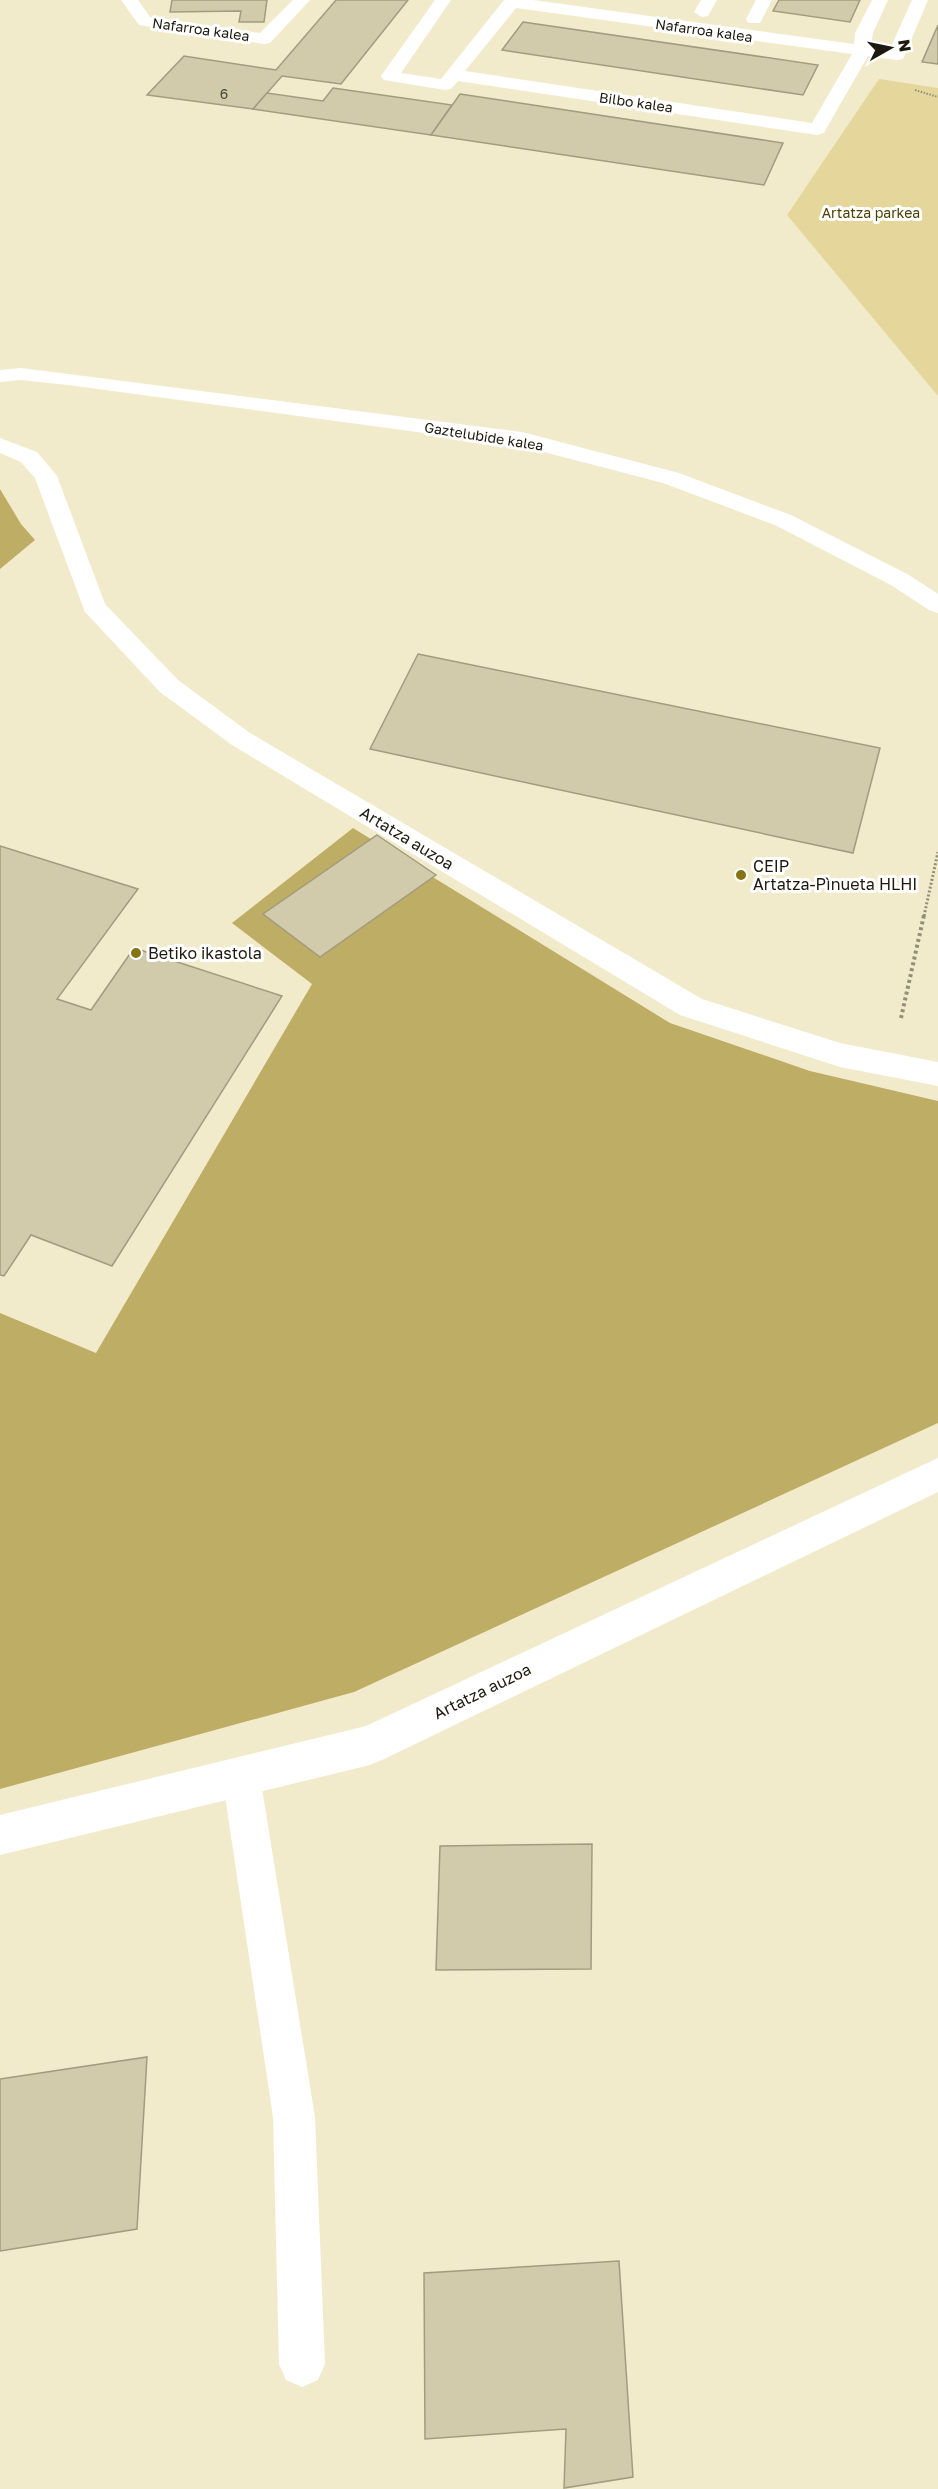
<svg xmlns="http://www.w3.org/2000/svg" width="938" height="2489" viewBox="0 0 938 2489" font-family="'Golos Text',sans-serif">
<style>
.green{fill:#e5d79c}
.forest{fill:#bead64}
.building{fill:#d1caab;stroke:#a29c7e;stroke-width:1.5}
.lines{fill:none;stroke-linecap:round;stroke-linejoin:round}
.path-far2{stroke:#938e77;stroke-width:2;stroke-dasharray:1.5 1.5;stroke-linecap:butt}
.path-far1{stroke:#938e77;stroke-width:3;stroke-dasharray:2 2;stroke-linecap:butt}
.path{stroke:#938e77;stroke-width:4;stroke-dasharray:3 3;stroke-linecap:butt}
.service{fill:#fff;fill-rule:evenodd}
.minor{fill:#fff;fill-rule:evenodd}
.poi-dot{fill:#857314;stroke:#fff;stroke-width:2}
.labels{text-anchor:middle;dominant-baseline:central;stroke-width:6;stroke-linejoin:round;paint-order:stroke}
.far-street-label{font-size:14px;fill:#1c1a0e;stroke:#fff}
.number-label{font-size:14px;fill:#494635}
.far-park-label{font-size:14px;fill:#4c4003;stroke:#fff}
.street-label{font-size:16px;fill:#1c1a0e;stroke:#fff}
.poi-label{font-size:16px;fill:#1c1a0e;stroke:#fff;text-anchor:start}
</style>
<rect width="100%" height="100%" fill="#f2ebcb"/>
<path class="green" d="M879 79 938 88V396L787 215Z"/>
<g class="forest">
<path d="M0 489 21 524 35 540 0 569Z"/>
<path d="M353 828 670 1023 810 1071 938 1101V1423L354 1692 0 1789V1313L96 1353 312 984 232 923Z"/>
</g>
<g class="building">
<path d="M172 0H267L264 22H239L241 11 170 12Z"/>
<path d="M336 0H408L341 84 282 76 253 109 147 95 184 56 276 70Z"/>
<path d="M779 0H860L850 22 773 11Z"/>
<path d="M523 22 818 65 803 95 502 50Z"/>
<path d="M938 25V64L922 62Z"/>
<path d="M333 88 452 105 431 135 253 109 267 93 323 101Z"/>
<path d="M460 94 783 143 764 185 431 135Z"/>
<path d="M418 654 880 748 853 853 370 749Z"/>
<path d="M377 835 436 875 320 957 263 914Z"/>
<path d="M0 846 138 889 57 999 91 1010 134 948 282 996 112 1266 31 1235 4 1276 0 1275Z"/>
<path d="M592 1844 591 1969 436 1970 440 1846Z"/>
<path d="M147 2057 137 2229 0 2251V2079Z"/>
<path d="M619 2261 633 2477 564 2488 566 2429 425 2439 424 2273Z"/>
</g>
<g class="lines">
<path class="path-far2" d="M915 90 938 97"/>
<path class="path-far1" d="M924 916 938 852"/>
<path class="path" d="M901 1018 924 915"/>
<path class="service" d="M241 1757 254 1763 260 1776 315 2117 325 2364 318 2380 302 2387 286 2380 279 2364 273 2117 222 1776 228 1763Z"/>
<g class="minor">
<path d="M121 0H138L150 17 260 33 293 0H310L270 43 264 44 139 25Z"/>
<path d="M435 0H451L401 73 441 79 504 0H533L854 44 855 33 872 0H888L873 33 871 46 890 49 912 0H928L903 59 897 60 868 56 826 129 824 133 817 135 458 81 451 89 445 90 384 80 381 76ZM516 8 852 54 812 123 465 71Z"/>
<path d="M701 0H717L708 16 702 17 694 12Z"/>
<path d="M756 0H772L760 23H748L746 19Z"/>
<path d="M21 368 522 432 679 473 791 515 909 575 938 594V613L929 610 891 585 775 525 663 483 521 446 68 385 21 380 0 382V370Z"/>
<path d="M0 438 37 452 57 476 105 604 178 680 250 733 702 999 840 1043 938 1062V1086L840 1067 680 1015 232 745 160 692 85 612 35 478 21 462 0 453Z"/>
<path d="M938 1458V1492L384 1759 370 1765 0 1855V1815L366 1726Z"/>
</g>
</g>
<g class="poi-dot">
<circle cx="741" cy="875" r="6"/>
<circle cx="136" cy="953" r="6"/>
</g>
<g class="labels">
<g class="far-street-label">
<text transform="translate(201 29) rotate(8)">Nafarroa kalea</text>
<text transform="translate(704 30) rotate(8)">Nafarroa kalea</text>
<text transform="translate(636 102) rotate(8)">Bilbo kalea</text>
<text transform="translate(484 436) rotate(9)">Gaztelubide kalea</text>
</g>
<g class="number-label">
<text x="224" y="93">6</text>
</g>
<g class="far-park-label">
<text x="871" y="212">Artatza parkea</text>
</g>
<g class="street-label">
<text transform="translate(407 838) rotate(31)">Artatza auzoa</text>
<text transform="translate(482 1691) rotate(-26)">Artatza auzoa</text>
</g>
<g class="poi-label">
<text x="753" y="866">CEIP<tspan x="753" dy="18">Artatza-Pìnueta HLHI</tspan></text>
<text x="148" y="953">Betiko ikastola</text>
</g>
</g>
<g transform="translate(890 48) rotate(81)" stroke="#ffffff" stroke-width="4.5" paint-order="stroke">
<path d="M0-4.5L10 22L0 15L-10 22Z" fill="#1c1a0e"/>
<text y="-9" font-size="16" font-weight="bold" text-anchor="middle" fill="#1c1a0e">N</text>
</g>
</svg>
